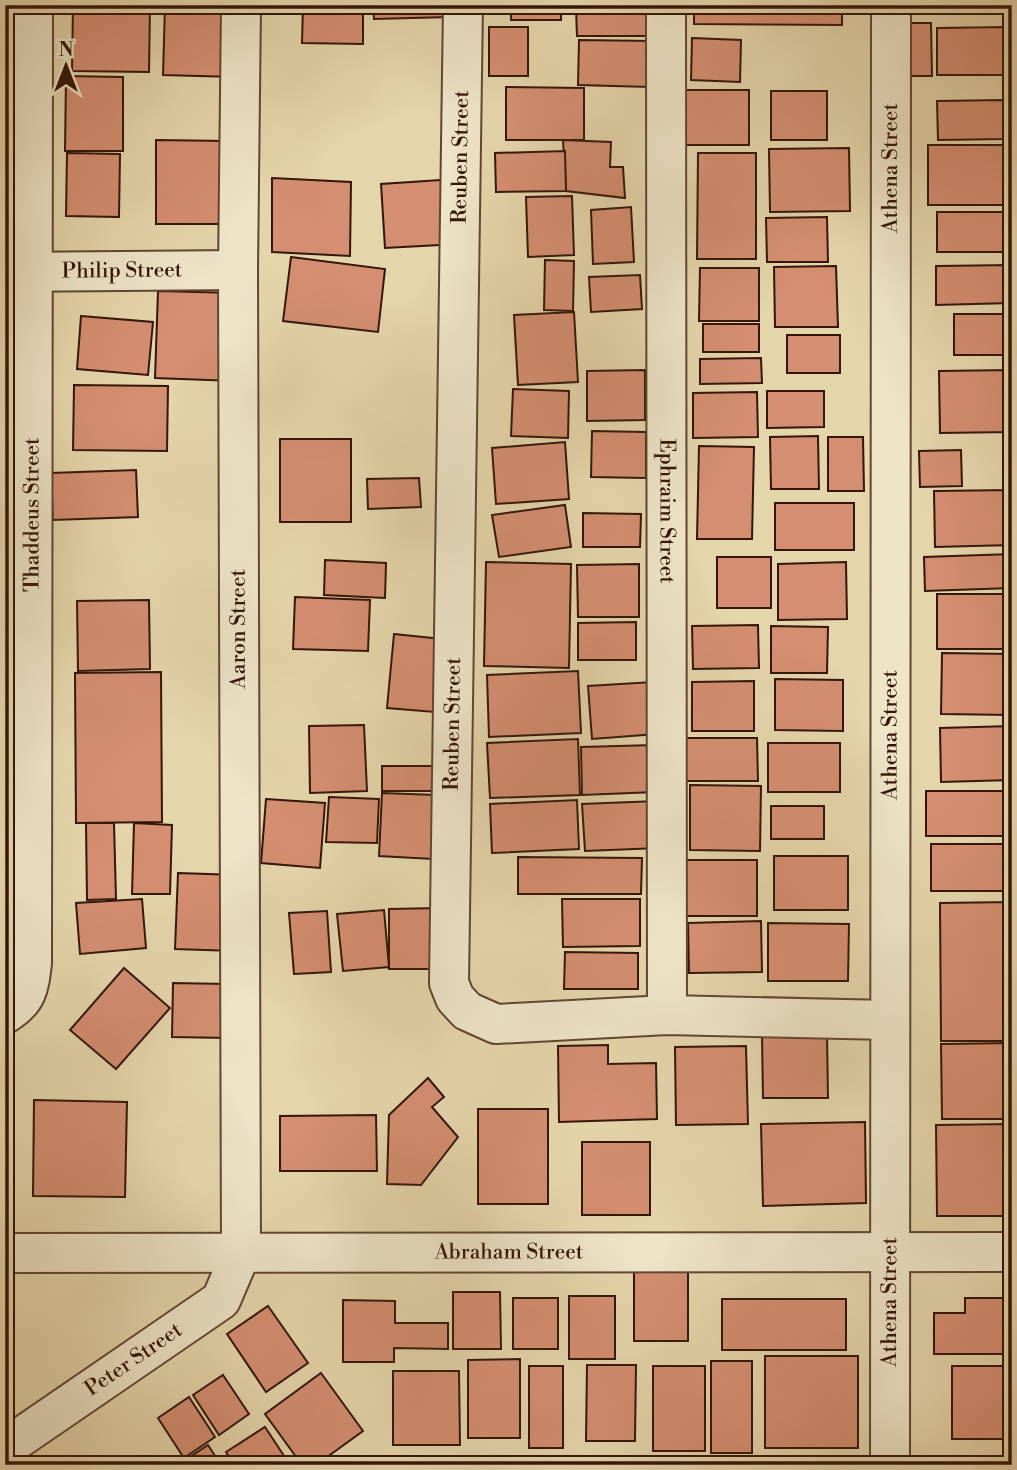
<svg xmlns="http://www.w3.org/2000/svg" width="1017" height="1470" viewBox="0 0 1017 1470" font-family="'Libre Bodoni',serif">
<style>
.building{fill:#d48e71;stroke:#331609;stroke-width:2}
.lines{fill:none;stroke-linecap:round;stroke-linejoin:round}
.minor-casing{stroke:#604632;stroke-width:42}
.minor{stroke:#eee4c8;stroke-width:38}
.labels{text-anchor:middle;dominant-baseline:central;stroke-width:5;stroke-linejoin:round;paint-order:stroke}
.street-label{font-size:21px;fill:#331609;stroke:#eee4c8}
</style>
<rect width="100%" height="100%" fill="#e5d5ab"/>
<filter id="stains"><feTurbulence type="fractalNoise" baseFrequency=".00286" numOctaves="4"/><feColorMatrix values="0 0 0 0 .2 0 0 0 0 .09 0 0 0 0 .02 0 0 0 .5 -.17"/></filter>
<radialGradient id="worn" r=".72"><stop offset=".6" stop-color="#630" stop-opacity="0"/><stop offset="1" stop-color="#630" stop-opacity=".3"/></radialGradient>
<g class="building">
<path d="M5 5H12L13 66H5Z"/>
<path d="M73 5H150L149 72 72 71Z"/>
<path d="M165 5H236L234 77 163 75Z"/>
<path d="M303 5H363V44L302 43Z"/>
<path d="M373 5H448L449 17 374 19Z"/>
<rect x="511" y="5" width="50" height="15"/>
<path d="M694 5H842V25L694 24Z"/>
<rect x="928" y="5" width="84" height="5"/>
<path d="M657 7V36H577L576 8Z"/>
<path d="M905 23H931L932 76H906Z"/>
<rect x="489" y="27" width="39" height="49"/>
<path d="M1007 27 1008 75H937V28Z"/>
<path d="M692 38 741 40 740 82 691 80Z"/>
<path d="M579 40 652 41 650 87 578 85Z"/>
<path d="M66 76 123 77V151H65Z"/>
<path d="M506 87 584 88V140H506Z"/>
<rect x="684" y="90" width="65" height="55"/>
<rect x="771" y="91" width="56" height="49"/>
<path d="M1004 100V139L938 140 937 101Z"/>
<path d="M156 140 227 141 226 224H156Z"/>
<path d="M563 140 611 142 610 167H623L625 198 566 191Z"/>
<path d="M928 145H1003L1004 205H928Z"/>
<path d="M849 148 850 211 770 212 769 149Z"/>
<path d="M565 151 566 191 496 192 495 153Z"/>
<path d="M67 153 120 154 119 217 66 216Z"/>
<path d="M698 153H756V259H697Z"/>
<path d="M272 178 351 182 350 256 272 252Z"/>
<path d="M455 179 458 244 385 248 381 184Z"/>
<path d="M572 196 574 255 528 257 526 197Z"/>
<path d="M631 207 634 262 593 264 591 210Z"/>
<rect x="937" y="212" width="67" height="40"/>
<path d="M827 217 828 262H767L766 218Z"/>
<path d="M291 257 385 269 378 332 283 321Z"/>
<path d="M545 260 574 261 573 311 544 310Z"/>
<path d="M1012 265V303L936 305V266Z"/>
<path d="M836 266 838 327H775L774 267Z"/>
<path d="M700 268H759V321H699Z"/>
<path d="M640 275 642 309 591 312 589 277Z"/>
<path d="M158 291 237 293 234 381 155 378Z"/>
<path d="M574 312 578 382 518 385 514 315Z"/>
<rect x="954" y="314" width="58" height="41"/>
<path d="M81 316 153 322 148 375 77 369Z"/>
<rect x="703" y="324" width="56" height="28"/>
<rect x="787" y="335" width="53" height="38"/>
<path d="M761 358 762 383 700 384V359Z"/>
<path d="M645 370V420L587 421V371Z"/>
<path d="M1012 370V432L940 433 939 371Z"/>
<path d="M5 380H12L15 452 5 453Z"/>
<path d="M74 385 168 386 167 451 73 450Z"/>
<path d="M513 389 569 391 568 438 511 436Z"/>
<path d="M767 391H824V427L767 428Z"/>
<path d="M757 392 758 437 693 438V393Z"/>
<path d="M592 431 646 432V478L591 477Z"/>
<path d="M818 436 819 489H771L770 437Z"/>
<path d="M828 437H863L864 491H828Z"/>
<rect x="280" y="439" width="71" height="83"/>
<path d="M565 442 569 499 496 504 492 448Z"/>
<path d="M699 446 754 447 752 539H697Z"/>
<path d="M961 450 962 486 920 487 919 451Z"/>
<rect x="5" y="460" width="21" height="65"/>
<path d="M136 470 138 517 53 520 51 473Z"/>
<path d="M419 478 421 507 368 509 367 479Z"/>
<path d="M1012 490V545L935 547 934 491Z"/>
<rect x="775" y="503" width="79" height="47"/>
<path d="M565 505 571 547 499 557 492 515Z"/>
<path d="M583 513 641 514 640 547H583Z"/>
<path d="M23 531V609H5V532Z"/>
<path d="M1012 554V588L925 591 924 557Z"/>
<rect x="717" y="557" width="54" height="51"/>
<path d="M325 560 386 563 385 598 324 595Z"/>
<path d="M486 562 571 564 569 668 484 666Z"/>
<path d="M846 562 847 619 778 620V564Z"/>
<path d="M639 564V617H578L577 565Z"/>
<rect x="937" y="594" width="75" height="55"/>
<path d="M295 597 370 600 368 651 293 649Z"/>
<path d="M149 600 150 669 78 671 77 601Z"/>
<path d="M636 622V660H578V623Z"/>
<path d="M758 625 759 668 693 669 692 626Z"/>
<path d="M771 626 828 627 827 673H771Z"/>
<path d="M394 634 442 639 435 712 387 708Z"/>
<path d="M942 653 1012 654V715L941 714Z"/>
<path d="M578 671 581 733 489 737 487 675Z"/>
<path d="M161 672 162 822 76 823 75 673Z"/>
<path d="M775 679 843 680V731L775 730Z"/>
<path d="M754 681V731H692V682Z"/>
<path d="M653 682 657 734 592 739 588 686Z"/>
<rect x="5" y="695" width="7" height="56"/>
<path d="M364 725 367 791 310 793 309 726Z"/>
<path d="M1012 726V780L941 782 940 728Z"/>
<path d="M683 738H757L758 781H683Z"/>
<path d="M578 739 580 795 490 798 487 743Z"/>
<rect x="768" y="743" width="72" height="49"/>
<path d="M654 745 655 792 582 795 581 747Z"/>
<rect x="382" y="766" width="57" height="25"/>
<path d="M690 785 761 786 760 851 690 850Z"/>
<rect x="926" y="791" width="86" height="45"/>
<path d="M382 793 436 795 433 859 379 856Z"/>
<path d="M329 797 379 799 377 843 326 842Z"/>
<path d="M266 799 325 803 320 868 261 863Z"/>
<path d="M577 800 579 849 492 853 490 804Z"/>
<path d="M657 801 659 848 585 851 582 804Z"/>
<rect x="771" y="806" width="53" height="33"/>
<path d="M86 823H114L116 899 87 900Z"/>
<path d="M134 823 172 825 170 894H132Z"/>
<rect x="931" y="844" width="81" height="47"/>
<rect x="774" y="856" width="74" height="54"/>
<path d="M518 857 642 858 641 894H518Z"/>
<path d="M678 860H757V916H677Z"/>
<path d="M178 873 237 875 234 951 175 949Z"/>
<path d="M5 891H21L20 976H5Z"/>
<path d="M142 899 146 948 80 954 76 903Z"/>
<path d="M562 899H640V946L563 947Z"/>
<path d="M1012 902V1041H941L940 903Z"/>
<path d="M442 908 443 969H389V909Z"/>
<path d="M384 910 389 967 343 971 337 914Z"/>
<path d="M327 911 331 972 294 974 289 913Z"/>
<path d="M761 921 762 972 689 973 688 923Z"/>
<path d="M768 923 849 924 848 981H768Z"/>
<path d="M565 952 638 953V989H564Z"/>
<path d="M124 968 170 1008 116 1069 70 1030Z"/>
<path d="M173 983 228 984V1038L172 1037Z"/>
<path d="M827 1034 828 1098H763L762 1036Z"/>
<path d="M1012 1043V1119H942L941 1044Z"/>
<path d="M608 1045V1064L656 1063 657 1119 559 1122 558 1046Z"/>
<path d="M746 1046 748 1124 676 1125 675 1047Z"/>
<path d="M428 1078 444 1097 432 1107 458 1137 421 1185 387 1184 389 1115Z"/>
<path d="M34 1100 127 1102 125 1197 33 1196Z"/>
<rect x="478" y="1109" width="70" height="95"/>
<path d="M376 1115 377 1171H280V1116Z"/>
<path d="M865 1122 866 1203 763 1206 761 1124Z"/>
<path d="M1012 1124V1216H937L936 1125Z"/>
<rect x="582" y="1142" width="68" height="73"/>
<rect x="634" y="1263" width="54" height="78"/>
<path d="M453 1292H500L501 1349H453Z"/>
<rect x="569" y="1296" width="46" height="63"/>
<rect x="513" y="1298" width="45" height="51"/>
<path d="M965 1298H1012V1354H934V1313H965Z"/>
<rect x="722" y="1299" width="124" height="51"/>
<path d="M343 1300 395 1301V1323H448V1349L394 1348V1362H343Z"/>
<path d="M268 1306 308 1363 266 1392 227 1334Z"/>
<rect x="765" y="1356" width="93" height="92"/>
<path d="M520 1359V1438H468V1360Z"/>
<rect x="711" y="1361" width="41" height="92"/>
<path d="M587 1365H636L635 1441H586Z"/>
<rect x="529" y="1366" width="34" height="82"/>
<rect x="653" y="1366" width="52" height="85"/>
<rect x="952" y="1366" width="60" height="73"/>
<path d="M393 1371H459L460 1445H393Z"/>
<path d="M321 1373 363 1431 316 1465H302L265 1414Z"/>
<path d="M223 1375 249 1414 219 1435 193 1395Z"/>
<path d="M189 1397 215 1437 184 1458 158 1418Z"/>
<path d="M265 1427 290 1465H234L226 1452Z"/>
<path d="M208 1445 221 1465H178Z"/>
</g>
<g class="lines">
<g class="minor-casing">
<g id="minor">
<path d="M463 5 449 983 455 998 467 1011 496 1024 667 1015 890 1020"/>
<path id="s1" d="M666 5 667 1015"/>
<path id="s2" d="M5 272 238 270"/>
<path id="s3" d="M5 1014C28 1000 29 988 32 963L33 5"/>
<path id="s4" d="M5 1253 1012 1252"/>
<path id="s5" d="M5 1448 221 1300 241 1253 238 270 241 5"/>
<path id="s6" d="M890 1465 891 5"/>
</g>
</g>
<use href="#minor" class="minor"/>
</g>
<g class="labels">
<g class="street-label">
<text transform="translate(461 157) rotate(-89)">Reuben Street</text>
<text stroke="none"><textPath href="#s6" startOffset="1297">Athena Street</textPath></text>
<text stroke="none"><textPath href="#s2" startOffset="117">Philip Street</textPath></text>
<text stroke="none"><textPath href="#s1" startOffset="506">Ephraim Street</textPath></text>
<text stroke="none"><textPath href="#s3" startOffset="509">Thaddeus Street</textPath></text>
<text transform="translate(239 629) rotate(-90)">Aaron Street</text>
<text transform="translate(453 724) rotate(-89)">Reuben Street</text>
<text stroke="none"><textPath href="#s6" startOffset="730">Athena Street</textPath></text>
<text stroke="none"><textPath href="#s4" startOffset="504">Abraham Street</textPath></text>
<text stroke="none"><textPath href="#s6" startOffset="163">Athena Street</textPath></text>
<text stroke="none"><textPath href="#s5" startOffset="156">Peter Street</textPath></text>
</g>
</g>
<rect width="1017" height="1470" fill="none" stroke="#e5d5ab" stroke-width="28"/>
<rect x="7" y="7" width="1003" height="1456" fill="none" stroke="#331609" stroke-width="3.5"/>
<rect x="14" y="14" width="989" height="1442" fill="none" stroke="#331609" stroke-width="2"/>
<g transform="translate(66 66)" stroke="#eee4c8" stroke-width="5" paint-order="stroke">
<path d="M0-5L12 26L0 18L-12 26Z" fill="#331609"/>
<text y="-10" font-size="19" font-weight="bold" text-anchor="middle" fill="#331609">N</text>
</g>
<rect width="100%" height="100%" filter="url(#stains)"/>
<rect width="100%" height="100%" fill="url(#worn)"/>
</svg>
